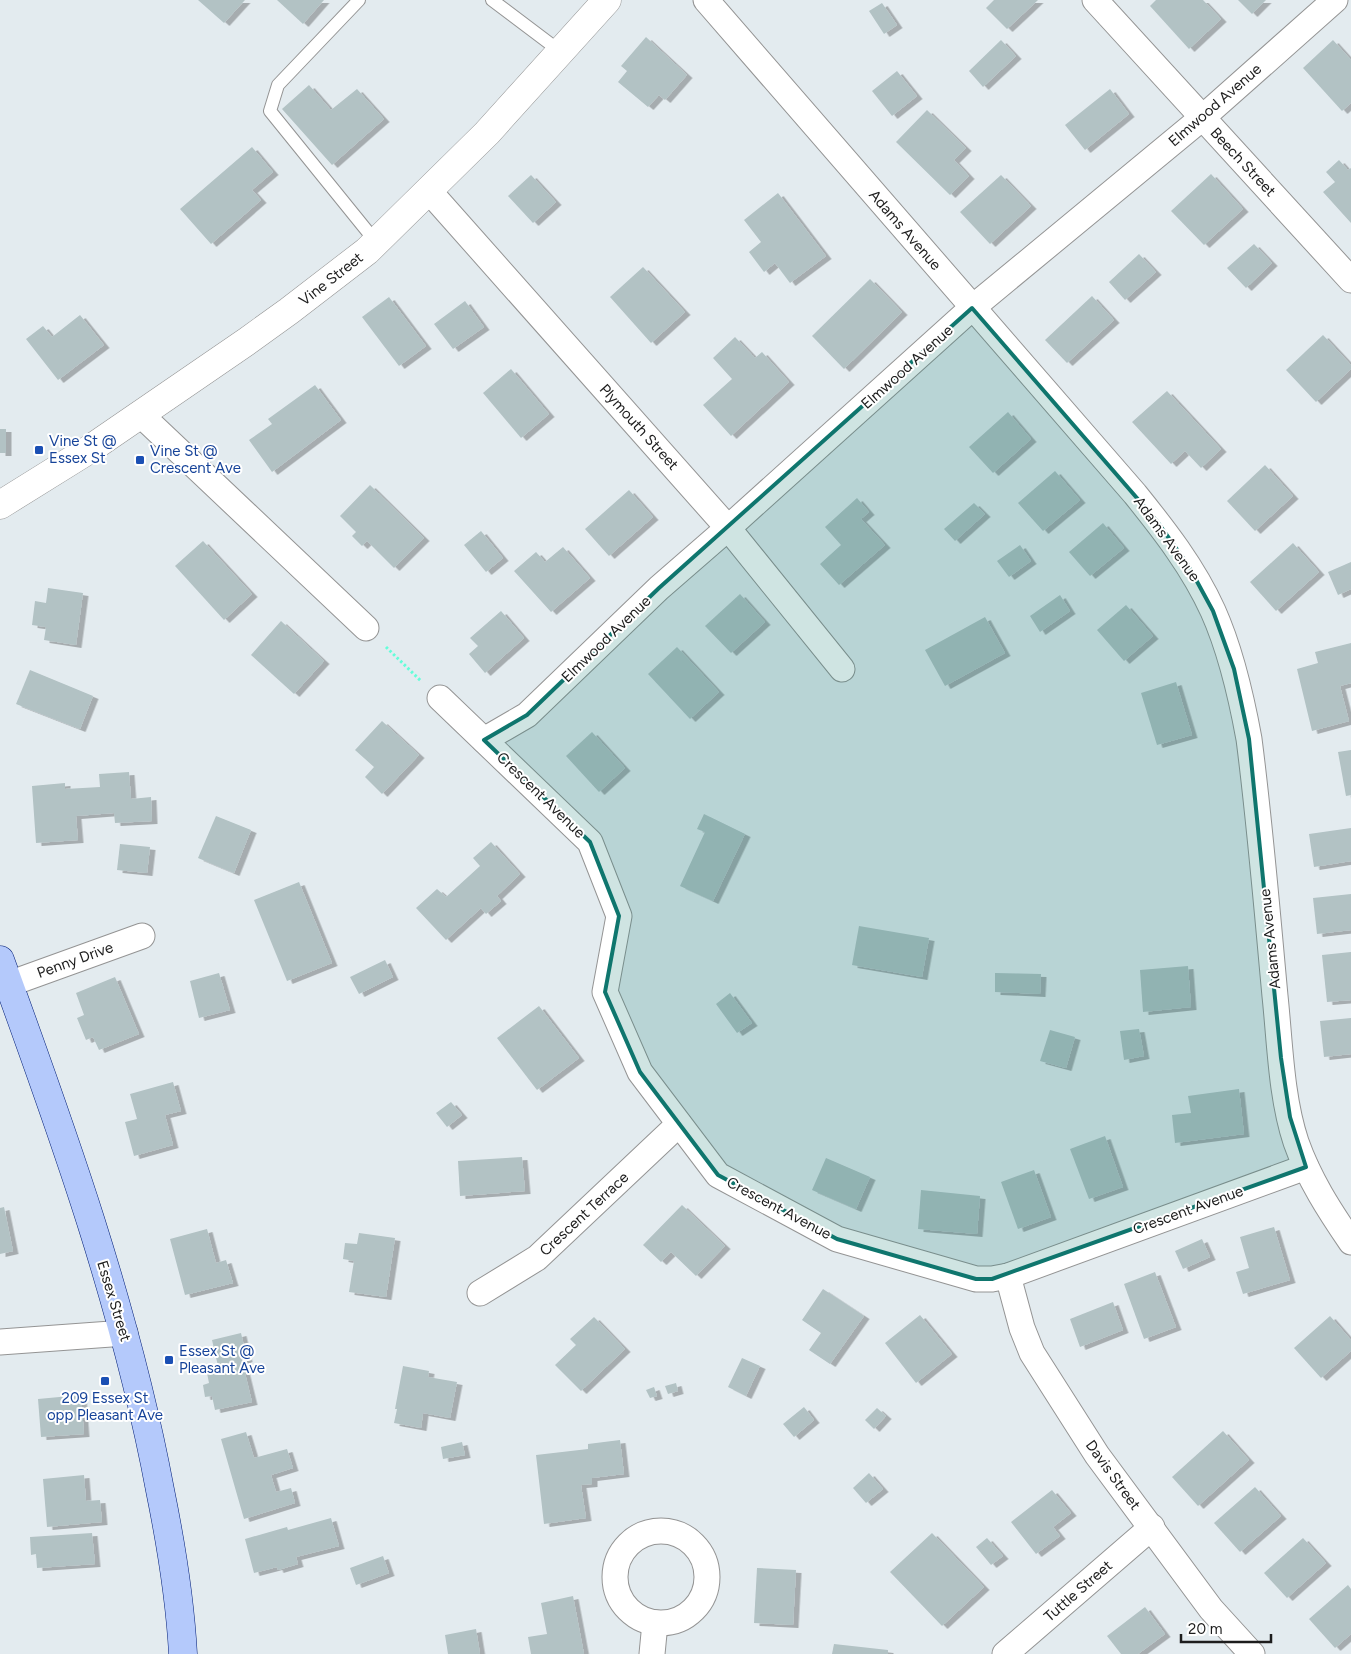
<svg xmlns="http://www.w3.org/2000/svg" width="1351" height="1654" viewBox="0 0 1351 1654" font-family="Figtree,sans-serif">
<style>
.building{fill:#b2c2c4;filter:url(#shadow)}
.lines{fill:none;stroke-linecap:round;stroke-linejoin:round}
.service-casing{stroke:#949494;stroke-width:14}
.minor-casing{stroke:#949494;stroke-width:27}
.tertiary-casing{stroke:#949494;stroke-width:29}
.secondary-casing{stroke:#011d77;stroke-width:29}
.path{stroke:#64feda;stroke-width:3;stroke-dasharray:2.5 2.5;stroke-linecap:butt}
.service{stroke:#fff;stroke-width:12}
.minor{stroke:#fff;stroke-width:25}
.tertiary{stroke:#fff;stroke-width:28}
.secondary{stroke:#b4c9fb;stroke-width:28}
.marked{fill:#0f766e;fill-opacity:0.2;stroke:#0f766e;stroke-width:4;stroke-linejoin:round}
.transit-dot{fill:#1a4fb4;stroke:#fff;stroke-width:2}
.labels{text-anchor:middle;dominant-baseline:central;stroke-width:4;stroke-linejoin:round;paint-order:stroke}
.street-label{font-size:15px;fill:#1d1d1d;stroke:#fff}
.transit-label{font-size:15px;fill:#164399;stroke:#fff;text-anchor:start}
</style>
<defs>
<filter id="shadow"><feDropShadow dx="5.5" dy="3" stdDeviation="0" flood-color="#0004"/></filter>
</defs>
<rect width="100%" height="100%" fill="#e3ebef"/>
<g class="building">
<path d="M198 0H245L224 23Z"/>
<path d="M277 0H324L303 24Z"/>
<path d="M994 0H1038L1007 29 986 8Z"/>
<path d="M1156 0H1203L1221 19 1189 49 1150 6Z"/>
<path d="M1238 0H1266L1252 14Z"/>
<path d="M882 3 897 25 884 34 869 11Z"/>
<path d="M646 37 687 75 665 100 659 95 648 107 618 82 627 71 621 66Z"/>
<path d="M1001 40 1016 56 983 87 969 71Z"/>
<path d="M1333 40 1351 60V103L1342 111 1303 68Z"/>
<path d="M897 71 917 96 892 116 872 91Z"/>
<path d="M309 85 331 110 357 89 384 119 332 165 282 109Z"/>
<path d="M1110 89 1129 114 1085 150 1065 125Z"/>
<path d="M927 110 966 148 954 160 969 176 950 195 896 142Z"/>
<path d="M252 147 273 172 252 190 261 200 211 244 180 209Z"/>
<path d="M1339 160 1348 170 1351 168V223L1323 192 1335 182 1326 172Z"/>
<path d="M1211 174 1243 209 1204 245 1171 211Z"/>
<path d="M531 175 556 202 533 223 508 196Z"/>
<path d="M1001 175 1031 206 990 244 960 212Z"/>
<path d="M778 193 826 256 790 283 775 263 764 272 749 252 761 242 744 220Z"/>
<path d="M1254 244 1272 263 1246 288 1227 268Z"/>
<path d="M1139 254 1156 272 1125 300 1109 282Z"/>
<path d="M643 267 685 312 651 343 610 297Z"/>
<path d="M870 279 902 312 844 369 812 336Z"/>
<path d="M1092 296 1114 320 1067 363 1045 340Z"/>
<path d="M389 297 426 346 399 366 362 317Z"/>
<path d="M465 301 484 327 453 349 434 324Z"/>
<path d="M80 315 104 345 58 380 26 339 43 326 52 337Z"/>
<path d="M1323 335 1351 365V369L1316 402 1286 370Z"/>
<path d="M735 337 755 358 762 352 789 382 731 436 703 405 732 379 713 358Z"/>
<path d="M511 369 549 414 521 438 483 393Z"/>
<path d="M315 385 341 420 272 472 249 440 272 424 268 419Z"/>
<path d="M1167 391 1221 449 1201 468 1185 451 1171 464 1132 422Z"/>
<path d="M1008 412 1031 439 993 473 969 447Z"/>
<rect x="0" y="429" width="6" height="24"/>
<path d="M1265 465 1293 496 1255 531 1227 501Z"/>
<path d="M1055 471 1080 500 1043 531 1018 503Z"/>
<path d="M370 485 424 538 394 568 367 541 362 546 352 536 356 532 340 516Z"/>
<path d="M629 490 653 517 609 556 585 529Z"/>
<path d="M857 498 869 512 861 519 885 545 839 585 820 564 841 545 825 527Z"/>
<path d="M974 503 985 514 955 541 944 529Z"/>
<path d="M1103 523 1124 548 1090 576 1069 552Z"/>
<path d="M481 531 503 558 486 572 464 545Z"/>
<path d="M203 541 252 594 224 620 175 566Z"/>
<path d="M1293 543 1319 572 1276 611 1250 582Z"/>
<path d="M1020 545 1031 561 1009 577 997 561Z"/>
<path d="M563 547 590 578 551 612 514 571 536 552 545 562Z"/>
<path d="M1351 562V589L1338 595 1328 572Z"/>
<path d="M48 588 83 593 76 645 44 640 46 627 32 625 35 601 46 603Z"/>
<path d="M740 594 765 622 731 653 705 626Z"/>
<path d="M1060 595 1070 611 1040 632 1030 616Z"/>
<path d="M1126 605 1153 636 1124 661 1097 630Z"/>
<path d="M501 611 524 638 485 673 469 654 478 646 470 638Z"/>
<path d="M985 617 1005 653 945 686 925 650Z"/>
<path d="M281 621 324 661 294 694 251 655Z"/>
<path d="M1351 643V683L1340 686 1349 721 1312 731 1297 669 1318 663 1315 652Z"/>
<path d="M677 647 719 692 690 719 648 674Z"/>
<path d="M30 670 93 696 80 729 16 704Z"/>
<path d="M1176 682 1192 735 1157 745 1141 693Z"/>
<path d="M382 721 419 755 382 794 365 777 374 767 355 750Z"/>
<path d="M592 732 625 768 599 792 566 756Z"/>
<path d="M1351 750V795L1346 796 1338 752Z"/>
<path d="M129 772 131 799 151 797 152 821 115 823 114 813 76 816 78 840 36 843 32 786 65 783V789L100 787 99 774Z"/>
<path d="M704 814 745 834 713 901 680 886 705 832 697 829Z"/>
<path d="M216 816 251 830 234 873 198 858Z"/>
<path d="M1351 828V861L1314 867 1309 834Z"/>
<path d="M491 842 520 874 497 896 501 901 486 914 481 908 446 940 416 908 437 889 446 897 480 866 473 858Z"/>
<path d="M120 844 150 847 147 873 117 870Z"/>
<path d="M299 882 332 963 287 981 254 900Z"/>
<path d="M1351 894V930L1317 934 1313 898Z"/>
<path d="M859 926 929 938 922 977 852 965Z"/>
<path d="M1351 952V1000L1327 1002 1322 955Z"/>
<path d="M385 960 393 977 359 994 350 977Z"/>
<path d="M1188 966 1191 1007 1143 1012 1140 970Z"/>
<path d="M219 973 230 1010 199 1018 190 981Z"/>
<path d="M995 973 1041 974 1040 994 995 992Z"/>
<path d="M115 977 139 1034 99 1050 93 1037 86 1040 77 1018 84 1015 76 993Z"/>
<path d="M730 993 752 1023 737 1033 716 1004Z"/>
<path d="M539 1006 579 1058 537 1090 497 1038Z"/>
<path d="M1351 1018V1054L1324 1057 1320 1021Z"/>
<path d="M1139 1029 1144 1056 1124 1060 1120 1031Z"/>
<path d="M1050 1030 1075 1037 1066 1068 1040 1061Z"/>
<path d="M173 1082 181 1111 165 1115 173 1145 134 1156 125 1122 137 1119 130 1094Z"/>
<path d="M1239 1089 1244 1134 1175 1143 1172 1115 1191 1113 1188 1096Z"/>
<path d="M451 1102 462 1115 447 1127 436 1113Z"/>
<path d="M1105 1136 1123 1187 1089 1199 1070 1149Z"/>
<path d="M522 1157 525 1191 460 1196 458 1161Z"/>
<path d="M826 1158 870 1177 856 1209 812 1190Z"/>
<path d="M1034 1170 1051 1217 1018 1229 1001 1182Z"/>
<path d="M921 1190 980 1196 977 1234 918 1229Z"/>
<path d="M682 1205 725 1246 696 1276 671 1252 661 1262 643 1245Z"/>
<path d="M4 1207 13 1251 0 1254V1208Z"/>
<path d="M1274 1227 1290 1280 1243 1294 1236 1272 1249 1268 1240 1237Z"/>
<path d="M207 1229 216 1263 226 1260 233 1283 185 1295 170 1239Z"/>
<path d="M359 1233 395 1238 386 1297 349 1292 354 1261 343 1259 345 1243 357 1244Z"/>
<path d="M1202 1239 1210 1257 1183 1269 1175 1251Z"/>
<path d="M1155 1272 1176 1327 1144 1339 1124 1284Z"/>
<path d="M823 1289 864 1316 830 1364 809 1350 821 1333 802 1320Z"/>
<path d="M1113 1302 1123 1330 1080 1347 1070 1319Z"/>
<path d="M920 1315 952 1354 916 1383 885 1343Z"/>
<path d="M1330 1316 1351 1340V1351L1321 1378 1294 1348Z"/>
<path d="M594 1317 625 1349 581 1391 555 1365 576 1345 570 1339Z"/>
<path d="M241 1333 247 1359 242 1361 252 1402 215 1410 212 1396 205 1397 203 1385 209 1383 206 1368 218 1366 212 1340Z"/>
<path d="M742 1358 760 1366 746 1396 728 1387Z"/>
<path d="M403 1366 429 1371 428 1377 457 1382 450 1418 423 1413 421 1428 394 1423 397 1409H395Z"/>
<path d="M676 1383 678 1391 668 1394 665 1386Z"/>
<path d="M654 1387 657 1396 650 1398 646 1390Z"/>
<path d="M81 1395 84 1434 41 1437 38 1399Z"/>
<path d="M804 1407 814 1420 794 1437 783 1424Z"/>
<path d="M877 1408 886 1416 874 1429 865 1420Z"/>
<path d="M1223 1431 1249 1460 1198 1506 1172 1477Z"/>
<path d="M246 1432 254 1458 287 1449 293 1468 271 1475 276 1492 291 1488 295 1503 244 1519 221 1439Z"/>
<path d="M620 1440 624 1474 592 1478V1484L581 1485 586 1518 544 1524 536 1455 588 1449V1444Z"/>
<path d="M462 1442 465 1455 443 1459 441 1447Z"/>
<path d="M869 1473 883 1489 866 1503 853 1488Z"/>
<path d="M84 1475 86 1501 100 1500 102 1522 47 1527 43 1479Z"/>
<path d="M1255 1487 1281 1516 1240 1552 1214 1523Z"/>
<path d="M1052 1490 1071 1513 1053 1527 1060 1536 1036 1554 1011 1522Z"/>
<path d="M331 1518 339 1546 296 1557 298 1564 278 1570 277 1567 254 1573 245 1539 287 1527 288 1530Z"/>
<path d="M92 1533 95 1564 37 1568 36 1554 31 1555 30 1537Z"/>
<path d="M932 1533 984 1587 942 1626 890 1572Z"/>
<path d="M987 1538 1003 1556 991 1565 976 1547Z"/>
<path d="M1303 1538 1326 1563 1287 1598 1264 1573Z"/>
<path d="M383 1556 389 1573 356 1585 350 1568Z"/>
<path d="M757 1568 796 1570 793 1625 754 1623Z"/>
<path d="M1348 1585 1351 1589V1634L1335 1648 1309 1619Z"/>
<path d="M573 1596 584 1654H531L528 1637 547 1634 541 1603Z"/>
<path d="M1145 1607 1165 1634 1138 1654H1121L1107 1636Z"/>
<path d="M476 1629 480 1654H448L445 1635Z"/>
<path d="M834 1644 888 1650V1654H832Z"/>
</g>
<g class="lines">
<g class="service-casing">
<g id="service">
<path d="M359 0 278 85 270 111 376 242"/>
<path d="M492 0 561 52"/>
</g>
</g>
<g class="minor-casing">
<g id="minor">
<path d="M706 0 1135 494C1164 530 1193 567 1213 611 1231 651 1241 695 1249 739 1260 824 1267 910 1275 996 1280 1043 1281 1097 1296 1142 1309 1179 1329 1210 1351 1242"/>
<path d="M1095 0 1351 280"/>
<path d="M429 191 728 528 842 669"/>
<path d="M140 414 366 628"/>
<path d="M440 698 590 842 619 916 605 992 640 1072 718 1175 837 1239 976 1279H992L1008 1276 1306 1167"/>
<path d="M484 740 527 715 659 588 728 528 972 308 1202 118 1335 0"/>
<path d="M9 984 142 936"/>
<path d="M1008 1276 1022 1328 1032 1353 1097 1455 1211 1609 1252 1654"/>
<path d="M480 1293 537 1258 679 1124"/>
<path d="M0 1342 125 1333"/>
<circle cx="661" cy="1577" r="46"/>
<path d="M652 1654 655 1623"/>
<path d="M1005 1654 1152 1527"/>
</g>
</g>
<g class="tertiary-casing">
<path id="tertiary" d="M0 505 90 449 246 342 289 311 367 251 487 133 607 0"/>
</g>
<g class="secondary-casing">
<path id="secondary" d="M0 960C63 1133 126 1308 160 1490 171 1544 180 1599 183 1654"/>
</g>
<path class="path" d="M386 647 421 681"/>
<use href="#service" class="service"/>
<use href="#minor" class="minor"/>
<use href="#tertiary" class="tertiary"/>
<use href="#secondary" class="secondary"/>
</g>
<path class="marked" d="M972 308 1156 520 1188 565 1213 611 1234 669 1249 739 1281 1058 1290 1117 1306 1167 992 1279H976L837 1239 718 1175 640 1072 605 992 619 916 590 842 484 740 527 715 659 588Z"/>
<g class="transit-dot">
<rect x="34" y="445" width="10" height="10" rx="2.5"/>
<rect x="135" y="455" width="10" height="10" rx="2.5"/>
<rect x="164" y="1355" width="10" height="10" rx="2.5"/>
<rect x="100" y="1376" width="10" height="10" rx="2.5"/>
</g>
<g class="labels">
<g class="street-label">
<text transform="translate(1215 105) rotate(-41)">Elmwood Avenue</text>
<text transform="translate(1243 162) rotate(47)">Beech Street</text>
<text transform="translate(905 230) rotate(49)">Adams Avenue</text>
<text transform="translate(331 279) rotate(-38)">Vine Street</text>
<text transform="translate(907 367) rotate(-42)">Elmwood Avenue</text>
<text transform="translate(639 427) rotate(48)">Plymouth Street</text>
<text transform="translate(1167 539) rotate(54)">Adams Avenue</text>
<text transform="translate(606 639) rotate(-44)">Elmwood Avenue</text>
<text transform="translate(541 795) rotate(44)">Crescent Avenue</text>
<text transform="translate(1270 939) rotate(-96)">Adams Avenue</text>
<text transform="translate(75 960) rotate(-20)">Penny Drive</text>
<text transform="translate(779 1208) rotate(28)">Crescent Avenue</text>
<text transform="translate(1188 1210) rotate(-20)">Crescent Avenue</text>
<text transform="translate(584 1214) rotate(-43)">Crescent Terrace</text>
<text transform="translate(114 1301) rotate(73)">Essex Street</text>
<text transform="translate(1113 1475) rotate(54)">Davis Street</text>
<text transform="translate(1078 1591) rotate(-41)">Tuttle Street</text>
</g>
<g class="transit-label">
<text x="49" y="441">Vine St @<tspan x="49" dy="17">Essex St</tspan></text>
<text x="150" y="451">Vine St @<tspan x="150" dy="17">Crescent Ave</tspan></text>
<text x="179" y="1351">Essex St @<tspan x="179" dy="17">Pleasant Ave</tspan></text>
<text x="105" y="1398" text-anchor="middle">209 Essex St<tspan x="105" dy="17">opp Pleasant Ave</tspan></text>
</g>
</g>
<path d="M1181 1634v8h90v-8" fill="none" stroke="#1d1d1d" stroke-width="2.5"/>
<text x="1188" y="1634" font-size="15" fill="#1d1d1d" stroke="#ffffff" stroke-width="4" paint-order="stroke">20 m</text>
</svg>
